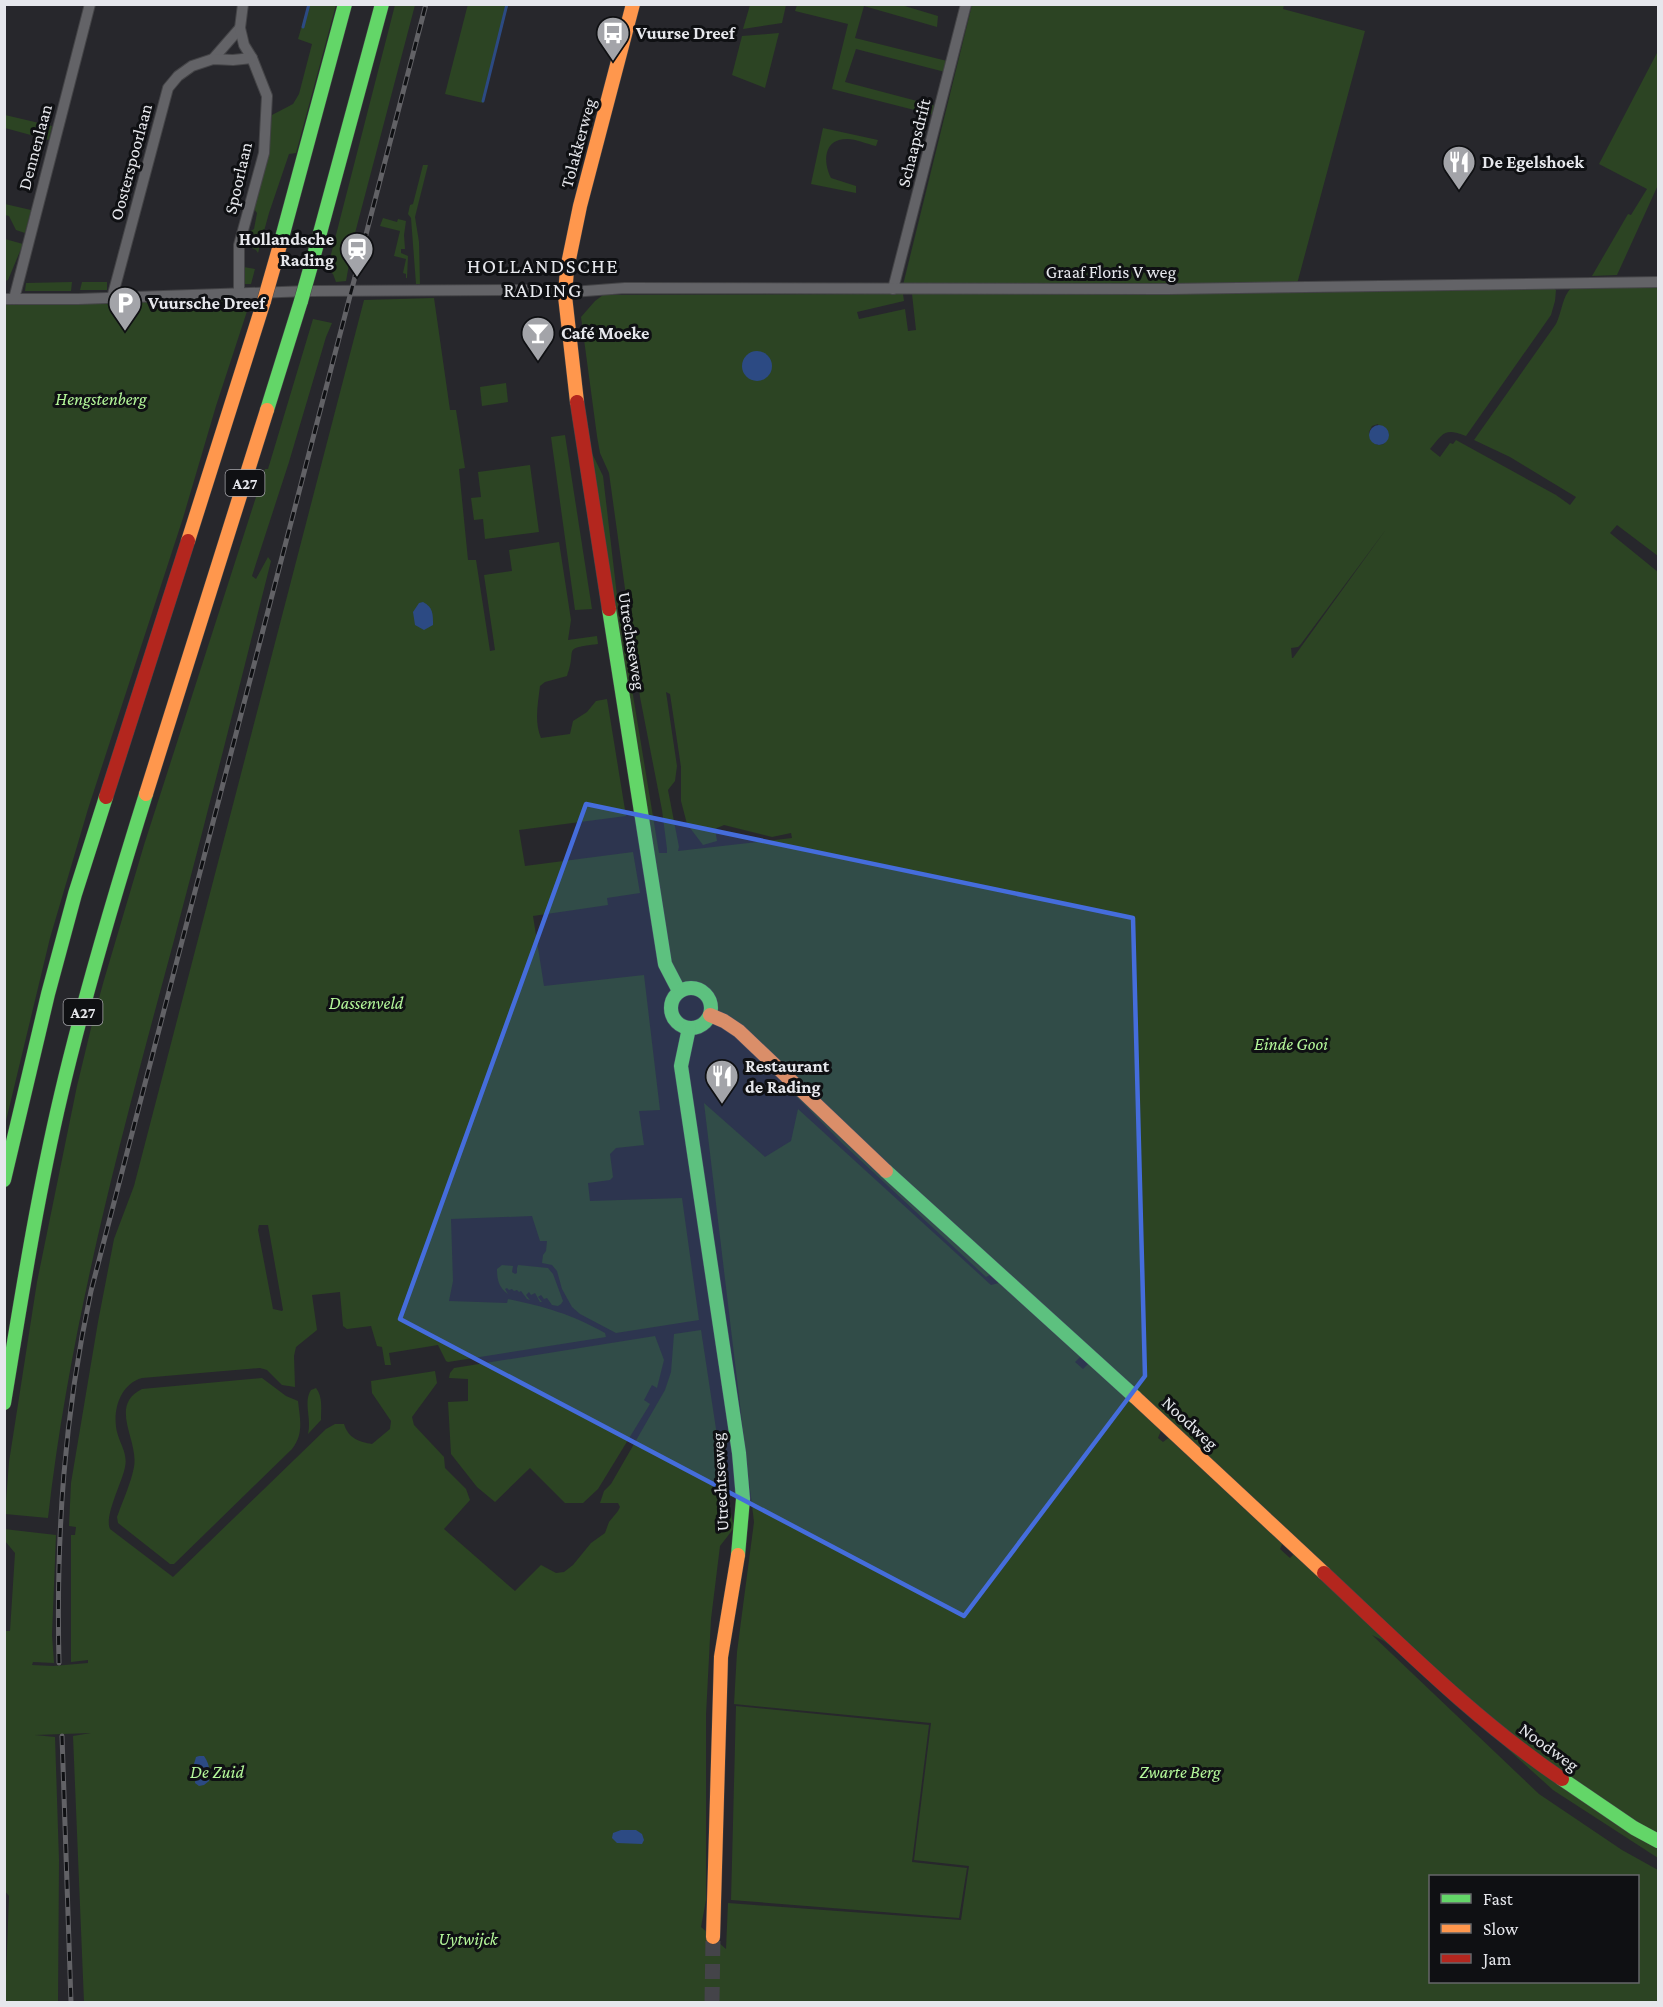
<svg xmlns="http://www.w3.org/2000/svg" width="1663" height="2007" viewBox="0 0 1663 2007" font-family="'Crimson Pro',serif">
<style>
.green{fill:#2c4423;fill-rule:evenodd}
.water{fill:#2c4a83}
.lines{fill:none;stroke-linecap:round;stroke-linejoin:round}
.stream{stroke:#2c4a83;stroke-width:3}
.secondary-tunnel{stroke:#444449;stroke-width:15;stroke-dasharray:15 8;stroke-linecap:butt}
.street-casing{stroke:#444447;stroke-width:12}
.fast-casing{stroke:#444447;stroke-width:15}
.slow-casing{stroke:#444447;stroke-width:15}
.jam-casing{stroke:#444447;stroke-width:15}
.street{stroke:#636367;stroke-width:10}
.fast{stroke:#63d668;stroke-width:14}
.slow{stroke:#ff974d;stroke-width:14}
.jam{stroke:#b3261e;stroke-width:14}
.rail-casing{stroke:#626266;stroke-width:5}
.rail{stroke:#0f1013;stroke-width:3;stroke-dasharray:9;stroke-linecap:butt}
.fast-bridge-casing{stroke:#444447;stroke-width:15;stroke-linecap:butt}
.slow-bridge-casing{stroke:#444447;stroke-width:15;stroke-linecap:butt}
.fast-bridge{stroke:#63d668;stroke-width:14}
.slow-bridge{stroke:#ff974d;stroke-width:14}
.marked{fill:#456ddc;fill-opacity:0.2;stroke:#456ddc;stroke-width:4.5;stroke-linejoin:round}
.labels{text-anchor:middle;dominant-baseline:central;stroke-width:6;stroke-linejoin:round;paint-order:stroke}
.shield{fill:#0f1013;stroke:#a6a6ab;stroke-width:1.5}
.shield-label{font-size:16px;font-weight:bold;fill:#e6e7ec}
.poi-label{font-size:18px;font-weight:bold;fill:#e6e7ec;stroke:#0f1013;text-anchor:start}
.street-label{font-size:18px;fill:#e6e7ec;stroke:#0f1013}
.park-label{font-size:18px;font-style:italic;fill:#b4f79a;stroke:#0f1013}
.quarter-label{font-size:21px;letter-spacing:1.5px;fill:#e6e7ec;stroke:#0f1013}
</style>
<rect width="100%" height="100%" fill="#27272c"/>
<g class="green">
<path d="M468 4 508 5 483 103 445 94Z"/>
<path d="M898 4 938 16 937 27 864 6 855 38 947 61 945 72 856 49 845 82 936 106 934 115 832 89 848 24 795 11 797 5Z"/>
<path d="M308 5H336L296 153 289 154 269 213 258 253 256 250 246 245 249 232 254 229 257 213 254 209 266 157 272 115 293 104 299 94 312 44 298 39Z"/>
<path d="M395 5H415L354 237 346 281 336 282 333 274 327 270Z"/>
<path d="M750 5H786L782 23 743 29Z"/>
<path d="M972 5H1284L1283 9 1365 31 1297 284 903 285Z"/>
<path d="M779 33 765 88 732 75 742 36Z"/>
<path d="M1658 51V185L1617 275 1592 276 1628 214 1631 215 1647 189 1599 164Z"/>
<path d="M5 115 52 126 49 140 5 128Z"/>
<path d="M823 128 878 140 876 146C867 144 856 139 847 139 823 139 823 162 831 178L856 186V193L811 184Z"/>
<path d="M423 165H428L415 217 419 242 420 284H416L411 218 408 214 410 205 413 204Z"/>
<path d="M5 204 31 210 25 233 16 230 9 216 5 215Z"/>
<path d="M383 218 397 222 398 219 406 221 404 235 405 249H401V253L408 256 407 278H406V274L403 273 406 259 394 256 400 231 380 226Z"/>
<path d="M5 239 23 244 8 280 5 281 6 260Z"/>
<path d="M244 267 255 269 251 284H245Z"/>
<path d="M72 282 71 291H25L26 283Z"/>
<path d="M82 282H107V290H80Z"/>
<path d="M1658 286V556L1617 525 1610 533 1658 572V1841L1532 1759 659 961 589 447 603 476 618 604 659 853H667V849L662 810 640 697 609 473 600 453 597 436 581 317 595 301 603 295 903 294 904 301 857 312 859 319 905 309 908 331 916 330 912 294 1299 293 1551 287 1556 290 1555 301 1551 315 1466 436C1445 428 1444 432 1430 449L1440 457 1450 443 1453 444 1456 440 1556 495 1570 505 1576 497 1510 457 1474 440 1556 324C1562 312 1562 297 1571 288ZM1378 424 1384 444 1377 445 1369 432 1372 426ZM1387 528 1293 658H1292L1291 648 1298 647 1301 644ZM666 692 670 694 681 767V801L687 824 703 845 717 841 715 829 724 825 772 837 791 833 792 838 678 851 679 847 668 790 675 781 677 766Z"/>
<path d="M434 298 450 410H456L465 468 459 469 468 560H476L490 651 495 650 484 575 512 571 509 550 559 542 571 620 568 640 597 636 598 644C560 649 578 647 567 676L545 682 540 686C538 703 534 722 541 738L570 734 573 721 587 712 596 701 607 699 626 816 519 830 525 866 633 852 640 893 607 898 608 905 533 916 544 986 644 975 660 1110 639 1111 644 1145 616 1148 610 1154 613 1177 610 1180 588 1183 590 1201 682 1198 699 1320 616 1333 580 1314 572 1307 562 1289 557 1271 552 1265 542 1263 543 1255 546 1251 547 1241H540L532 1216 451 1219 453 1281 449 1301 507 1303 508 1299C546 1307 571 1314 605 1333L606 1337 448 1362 446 1361 438 1345 389 1353 391 1365H385L382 1347 377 1346 371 1326 347 1329 343 1326 340 1292 312 1295 317 1330 296 1347 294 1356 295 1387 282 1385 267 1370 260 1368 142 1378C120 1384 112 1411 117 1432 120 1444 128 1454 125 1467 122 1483 104 1516 110 1529L173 1577 326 1429 335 1424H344C348 1438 359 1442 372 1444L390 1429 391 1421 372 1393 371 1381 435 1371 437 1383 412 1417 414 1425 444 1457 445 1468 466 1489 470 1500 444 1529 515 1591 541 1565 556 1573 564 1572 573 1565 591 1543 605 1533 609 1522 618 1511 620 1507 618 1503H600L604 1491 611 1484 665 1390 671 1372 674 1334 701 1330 723 1475 734 1528 720 1546 711 1619 706 1715V1900L701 1927 726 1949 728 1903 961 1920 969 1866 914 1860 931 1723 734 1704 737 1652 754 1522 704 1103 765 1157 791 1141 798 1109 991 1285 999 1283 1082 1355 1075 1362 1083 1369 1090 1362 1162 1428 1158 1438 1163 1442 1171 1436 1283 1542 1280 1549 1290 1558 1295 1553 1414 1664 1384 1641 1372 1635 1539 1794 1622 1850 1658 1870V2002H84L73 1736 91 1733 35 1735 55 1737 59 1860 58 2002H5L9 1896 4 1890V1631H10L15 1553 5 1541 4 1529 56 1535 52 1635 54 1663 33 1662 32 1665 53 1666 88 1663V1660L71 1662V1535H75L76 1527 69 1526 71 1483 98 1322 114 1239 134 1186 364 300ZM268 1225 283 1310 282 1311 273 1309 258 1230 259 1225ZM1430 1876H1638V1982H1430Z"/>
<path d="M251 299 216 406 183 518 88 809 50 938 5 1125V304Z"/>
<path d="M313 319 332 323 326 337 289 462 252 576 256 579 268 557 271 561C239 688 207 816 173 944 122 1133 70 1323 48 1518L5 1514 9 1462 37 1282 77 1086 92 1024 104 980 144 845 265 469H268Z"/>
<path d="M506 383 508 402 482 406 480 387Z"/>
<path d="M565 435 592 609 575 610 551 437Z"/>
<path d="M530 465 539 532 485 539 483 519 474 520 471 498 481 497 478 472Z"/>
<path d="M782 1082 990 1275 986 1277 843 1144Z"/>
<path d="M502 1265 513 1266 512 1272 515 1274 517 1273V1268L518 1265 548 1268 553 1274 563 1301 561 1304 558 1306 552 1305 547 1298 544 1299 541 1295 538 1297 542 1302H540L535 1293 531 1295 529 1292 526 1295 530 1300 527 1299 521 1291 519 1292 517 1290 514 1291 512 1289 509 1290 507 1288 505 1289 508 1294C499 1288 497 1280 497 1269Z"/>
<path d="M655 1336 664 1360 657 1388 652 1385 644 1400 650 1404 598 1489 583 1503H565L530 1468 495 1502 477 1487 451 1454 448 1402 468 1401V1379L449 1378 450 1373 454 1368Z"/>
<path d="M262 1378 286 1396 298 1401C300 1419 304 1434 292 1449L174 1564H170L118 1523 117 1517C123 1500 131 1483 134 1467 139 1440 108 1406 142 1389Z"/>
<path d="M316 1388C323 1397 321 1409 321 1420L308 1434C312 1419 303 1402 311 1390Z"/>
<path d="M736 1706 929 1725 912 1862 967 1868 959 1918 731 1900Z"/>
<path d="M1498 1740 1658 1844V1858L1553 1790Z"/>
</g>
<g class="water">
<circle cx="757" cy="366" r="15"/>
<circle cx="1379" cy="435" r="10"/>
<path d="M423 602C433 607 433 614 433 625L424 630 415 625 413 612 419 603Z"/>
<path d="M199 1756H204C210 1765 210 1771 209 1781L204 1785 199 1786 195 1783 196 1773 194 1764 196 1757Z"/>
<path d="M621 1830H636L642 1834 644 1840 642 1844 617 1843 612 1838 613 1833Z"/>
</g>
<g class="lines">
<g class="stream">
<path d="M303 27 309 4"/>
<path d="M483 101 507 4"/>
</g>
<path class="secondary-tunnel" d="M712 2002 713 1937"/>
<g class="street-casing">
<g id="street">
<path d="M213 59 240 28"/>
<path d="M893 289 966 4"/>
<path d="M239 292V245L264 153 267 96 252 58 244 45 240 28 243 4"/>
<path d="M112 298 168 88 178 76 192 66 213 59 233 60 252 58"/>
<path d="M4 299H78L309 291 533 290 572 292 625 288 1168 289 1658 282"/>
<path d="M14 299 90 4"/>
</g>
</g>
<g class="fast-casing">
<g id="fast">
<path d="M280 245 345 4"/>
<path d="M314 255 382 4"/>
<path d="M267 410 301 301"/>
<path d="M609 609 665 964 679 991"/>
<circle cx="691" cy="1008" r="20"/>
<path d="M689 1028 681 1066 739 1453 743 1499 738 1555"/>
<path d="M886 1171 1135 1397"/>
<path d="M4 1180 48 994 75 894 106 797"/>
<path d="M4 1403C21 1300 37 1197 61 1095 85 993 115 893 146 794"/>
<path d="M1562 1779 1634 1828 1658 1841"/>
</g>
</g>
<g class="slow-casing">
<g id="slow">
<path d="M577 402 565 296 567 269 580 206 633 4"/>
<path d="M188 541 264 301"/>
<path d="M146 794 267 410"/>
<path d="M710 1015 724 1021 739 1031 886 1171"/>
<path d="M1135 1397 1324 1573"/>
<path d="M713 1937 721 1657 738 1555"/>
</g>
</g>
<g class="jam-casing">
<g id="jam">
<path d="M577 402 609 609"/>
<path d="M106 797 188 541"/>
<path d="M1324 1573C1401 1645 1475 1720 1562 1779"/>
</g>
</g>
<use href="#street" class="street"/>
<use href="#fast" class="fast"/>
<use href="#slow" class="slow"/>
<use href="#jam" class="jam"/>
<g class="rail-casing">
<g id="rail">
<path d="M59 1663C56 1534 64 1417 91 1291L426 4"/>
<path d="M62 1736 71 2002"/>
</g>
</g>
<use href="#rail" class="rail"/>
<g class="fast-bridge-casing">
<path id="fast-bridge" d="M301 301 314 255"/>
</g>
<g class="slow-bridge-casing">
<path id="slow-bridge" d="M264 301 280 245"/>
</g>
<use href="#fast-bridge" class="fast-bridge"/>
<use href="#slow-bridge" class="slow-bridge"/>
</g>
<path class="marked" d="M586 804 1133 918 1145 1376 964 1616 400 1319Z"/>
<defs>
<g id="bus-pin" transform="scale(1.725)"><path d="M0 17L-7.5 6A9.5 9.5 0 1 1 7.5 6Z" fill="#a3a4a9" stroke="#0f1013"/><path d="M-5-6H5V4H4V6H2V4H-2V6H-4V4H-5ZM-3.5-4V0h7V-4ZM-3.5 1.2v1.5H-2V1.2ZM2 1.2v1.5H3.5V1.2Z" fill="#fff"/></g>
<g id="restaurant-pin" transform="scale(1.725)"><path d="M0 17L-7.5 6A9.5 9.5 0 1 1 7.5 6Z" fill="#a3a4a9" stroke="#0f1013"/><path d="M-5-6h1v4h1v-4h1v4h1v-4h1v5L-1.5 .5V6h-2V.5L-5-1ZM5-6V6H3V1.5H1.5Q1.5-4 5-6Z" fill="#fff"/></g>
<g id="station-pin" transform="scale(1.725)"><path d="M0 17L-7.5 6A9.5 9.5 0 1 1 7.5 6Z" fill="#a3a4a9" stroke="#0f1013"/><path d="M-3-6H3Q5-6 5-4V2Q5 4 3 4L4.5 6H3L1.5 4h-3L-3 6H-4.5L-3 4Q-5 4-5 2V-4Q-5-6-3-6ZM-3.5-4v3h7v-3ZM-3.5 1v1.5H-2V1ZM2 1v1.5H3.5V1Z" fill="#fff"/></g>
<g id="parking-pin" transform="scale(1.725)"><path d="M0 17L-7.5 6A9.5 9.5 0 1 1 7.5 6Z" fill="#a3a4a9" stroke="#0f1013"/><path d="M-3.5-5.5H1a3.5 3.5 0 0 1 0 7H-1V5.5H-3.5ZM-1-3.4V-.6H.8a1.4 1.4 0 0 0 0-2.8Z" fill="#fff"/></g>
<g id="bar-pin" transform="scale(1.725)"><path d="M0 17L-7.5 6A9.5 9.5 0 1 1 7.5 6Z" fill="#a3a4a9" stroke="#0f1013"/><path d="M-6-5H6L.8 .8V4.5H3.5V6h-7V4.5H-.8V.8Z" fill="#fff"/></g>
</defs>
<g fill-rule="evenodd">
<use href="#bus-pin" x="613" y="33"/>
<use href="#restaurant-pin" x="1459" y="162"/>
<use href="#station-pin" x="357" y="249"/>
<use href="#parking-pin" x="125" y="303"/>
<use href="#bar-pin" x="538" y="333"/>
<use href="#restaurant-pin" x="722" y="1076"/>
</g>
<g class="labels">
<g class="shield">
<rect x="225.5" y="470" width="39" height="26" rx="4.5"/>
<rect x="63.5" y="999" width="39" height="26" rx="4.5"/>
</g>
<g class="shield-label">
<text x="245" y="483">A27</text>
<text x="83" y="1012">A27</text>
</g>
<g class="poi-label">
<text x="636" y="33">Vuurse Dreef</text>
<text x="1482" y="162">De Egelshoek</text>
<text x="334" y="239" text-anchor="end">Hollandsche<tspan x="334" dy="21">Rading</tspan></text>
<text x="148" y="303">Vuursche Dreef</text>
<text x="561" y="333">Café Moeke</text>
<text x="745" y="1066">Restaurant<tspan x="745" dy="21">de Rading</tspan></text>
</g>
<g class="street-label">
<text transform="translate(578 143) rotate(-75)">Tolakkerweg</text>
<text transform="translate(914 143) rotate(-76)">Schaapsdrift</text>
<text transform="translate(35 147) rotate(-75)">Dennenlaan</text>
<text transform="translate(131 162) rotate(-75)">Oosterspoorlaan</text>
<text transform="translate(238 178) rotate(-77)">Spoorlaan</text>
<text x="1111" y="272">Graaf Floris V weg</text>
<text transform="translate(632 641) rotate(81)">Utrechtseweg</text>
<text transform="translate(1190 1423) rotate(43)">Noodweg</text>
<text transform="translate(720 1482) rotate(-93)">Utrechtseweg</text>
<text transform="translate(1549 1747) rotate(36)">Noodweg</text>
</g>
<g class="park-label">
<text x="101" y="399">Hengstenberg</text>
<text x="366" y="1003">Dassenveld</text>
<text x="1291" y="1044">Einde Gooi</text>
<text x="217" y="1772">De Zuid</text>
<text x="1180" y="1772">Zwarte Berg</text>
<text x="468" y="1939">Uytwijck</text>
</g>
<g class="quarter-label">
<text x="543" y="266">HOLLANDSCHE<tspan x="543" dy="24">RADING</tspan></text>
</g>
</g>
<rect width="1663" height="2007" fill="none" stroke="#e6e7ec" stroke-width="12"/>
<rect x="1429" y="1875" width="210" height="108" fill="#0f1013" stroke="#65666a" stroke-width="1.5"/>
<rect x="1441" y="1894" width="30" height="9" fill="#63d668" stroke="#65666a" stroke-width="1.5"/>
<text x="1483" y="1905" font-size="18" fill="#e6e7ec">Fast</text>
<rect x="1441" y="1924" width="30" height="9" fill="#ff974d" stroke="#65666a" stroke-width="1.5"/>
<text x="1483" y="1935" font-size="18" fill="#e6e7ec">Slow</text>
<rect x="1441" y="1954" width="30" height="9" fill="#b3261e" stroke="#65666a" stroke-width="1.5"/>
<text x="1483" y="1965" font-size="18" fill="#e6e7ec">Jam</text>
</svg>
